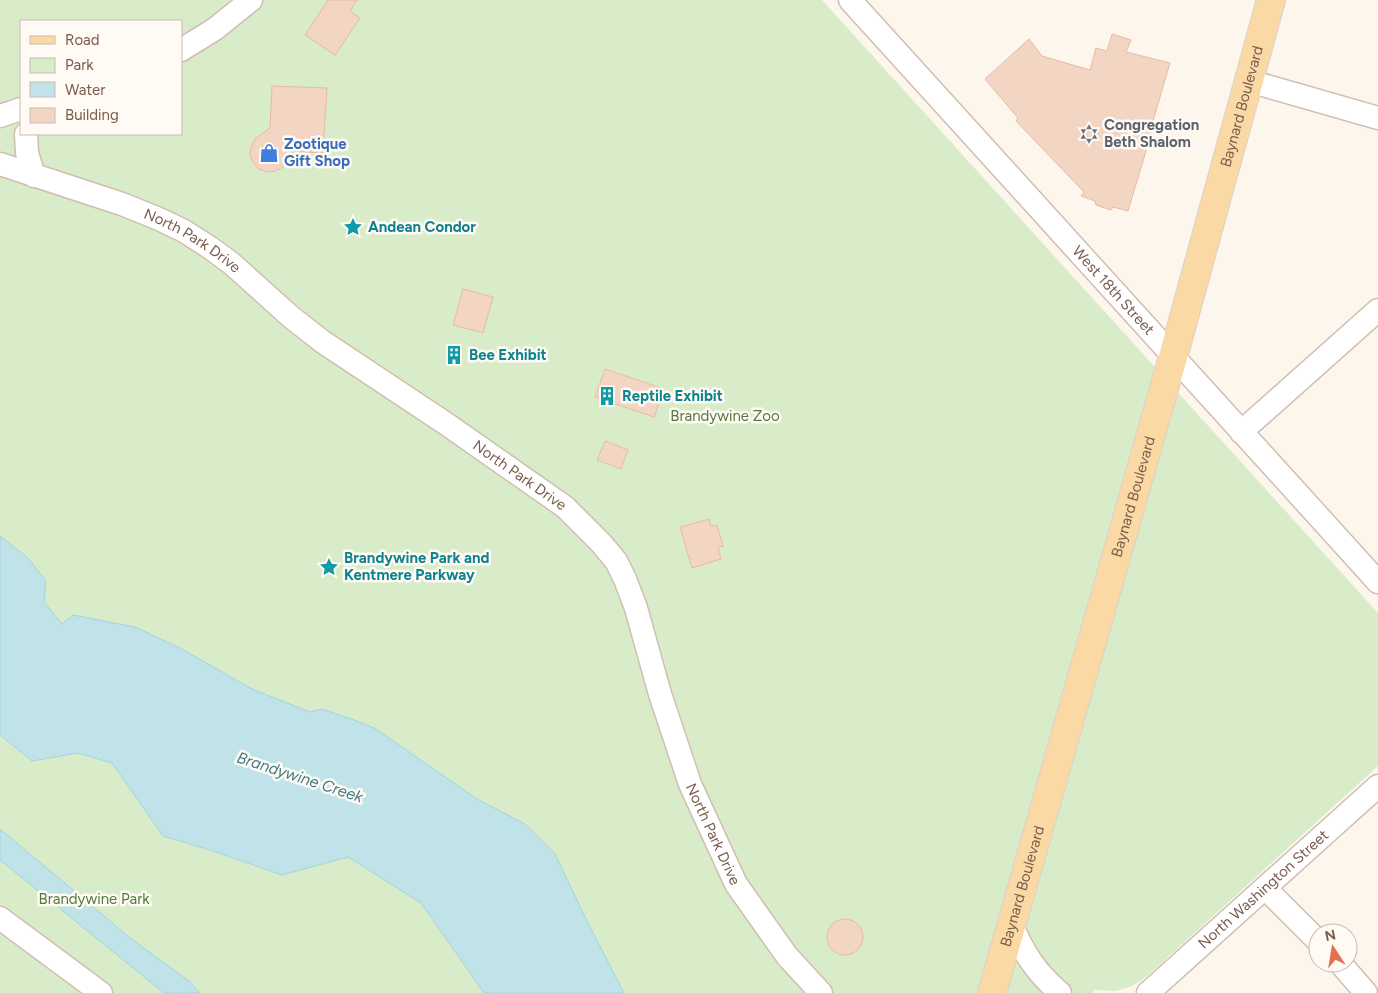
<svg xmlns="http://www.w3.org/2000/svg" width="1378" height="993" viewBox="0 0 1378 993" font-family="Figtree,sans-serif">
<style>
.green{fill:#d8ecc9;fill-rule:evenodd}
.water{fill:#bfe3e8;stroke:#a5d3da}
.building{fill:#f3d5c3;stroke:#e6bba3}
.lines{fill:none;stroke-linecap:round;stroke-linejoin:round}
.minor-casing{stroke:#d1beb0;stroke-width:25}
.major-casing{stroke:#dad1cd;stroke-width:30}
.minor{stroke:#fff;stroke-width:22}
.major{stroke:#fbd9a5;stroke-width:28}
.labels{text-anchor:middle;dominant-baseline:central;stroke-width:5;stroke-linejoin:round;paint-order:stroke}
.street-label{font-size:15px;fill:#7a5c4d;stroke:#fffaf3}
.worship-label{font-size:15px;font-weight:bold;fill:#5b616d;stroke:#fffaf3;text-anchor:start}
.shop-label{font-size:15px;font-weight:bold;fill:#366cbe;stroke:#fffaf3;text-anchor:start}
.culture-label{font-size:15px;font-weight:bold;fill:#0d838f;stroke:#fffaf3;text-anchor:start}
.park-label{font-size:15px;fill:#537a41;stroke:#fffaf3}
.water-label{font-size:16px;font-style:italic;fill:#437c86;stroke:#fffaf3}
</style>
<rect width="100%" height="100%" fill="#fdf6ec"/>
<g class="green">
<path d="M0 0H822L1378 613V766L1146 977 1132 986 1116 991 1094 990 1093 993H624L587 921 555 854 495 810 477 799 376 729 357 721 322 709 310 712 252 689 180 648 135 627 62 625 44 602 28 558 0 536ZM21 21H181V134H21Z"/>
<path d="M0 735 32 761 78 753 112 763 163 836 210 850 281 875 348 857 421 903 484 993H0Z"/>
</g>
<g class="water">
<path d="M0 536 28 558 46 581 44 602 62 624 73 615 135 627 180 648 252 689 310 712 322 709 357 721 376 729 477 799 525 824 555 854 587 921 624 993H484L421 903 348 857 282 875 210 850 163 836 112 763 78 753 32 761 0 735Z"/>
<path d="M0 829 134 941 189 981 200 993H164L0 860Z"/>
</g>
<g class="building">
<path d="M328 0H357L350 11 360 18 335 55 305 35Z"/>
<path d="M1112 34 1131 40 1126 52 1170 63 1145 148 1146 151 1128 211 1113 207 1111 210 1096 205 1095 201 1081 196 1084 192 1016 121 1018 118 985 79 1029 39 1042 56 1090 70 1096 48 1107 51Z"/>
<path d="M272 86 327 88 323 153 294 151 283 167 276 171 267 172 259 169 253 163 250 155 251 147 255 139 270 128Z"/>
<path d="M463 289 493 297 483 333 453 325Z"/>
<path d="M605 369 664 389 654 417 595 397Z"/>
<path d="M605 441 628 450 621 469 597 460Z"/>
<path d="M709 519 711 526 717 525 723 546 718 547 721 559 692 568 680 527Z"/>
<circle cx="845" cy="937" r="18"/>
</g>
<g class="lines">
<g class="minor-casing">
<g id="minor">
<path id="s1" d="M850 0 1378 582"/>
<path d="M181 50 215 29 251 0"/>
<path d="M1249 81 1378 118"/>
<path d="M0 116 21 109"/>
<path d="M26 134 27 153 34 176"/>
<path id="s2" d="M0 164 122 204 159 219 184 231 209 247 231 263 291 317 323 342 445 423 565 507 601 543 616 561 625 579 636 608 660 694 690 784 736 884 787 956 821 993"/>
<path d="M1241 432 1378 310"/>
<path d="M1265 888 1318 941"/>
<path d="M0 918 101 993"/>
<path d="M1011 923C1024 954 1035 971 1060 993"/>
<path d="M1340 963 1366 993"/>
<path id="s3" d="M1148 993 1378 786"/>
</g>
</g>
<g class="major-casing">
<g id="major">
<path id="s4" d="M992 993 1173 357 1271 0"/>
</g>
</g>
<use href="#minor" class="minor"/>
<use href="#major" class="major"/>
</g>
<defs>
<g id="synagogue-bare" transform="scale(1.5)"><path d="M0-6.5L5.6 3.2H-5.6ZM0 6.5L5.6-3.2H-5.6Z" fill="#6b7280" stroke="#fffaf3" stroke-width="2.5" paint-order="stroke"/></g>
<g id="shop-bare" transform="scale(1.5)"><path d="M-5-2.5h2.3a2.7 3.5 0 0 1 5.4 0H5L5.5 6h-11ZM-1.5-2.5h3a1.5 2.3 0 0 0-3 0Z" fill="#3f7fe0" stroke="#fffaf3" stroke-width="2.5" paint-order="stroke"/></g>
<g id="sight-bare" transform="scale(1.5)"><path d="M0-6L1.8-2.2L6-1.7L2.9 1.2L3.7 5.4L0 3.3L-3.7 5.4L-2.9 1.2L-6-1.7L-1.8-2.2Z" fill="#0f9aa8" stroke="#fffaf3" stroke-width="2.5" paint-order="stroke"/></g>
<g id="building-bare" transform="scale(1.5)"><path d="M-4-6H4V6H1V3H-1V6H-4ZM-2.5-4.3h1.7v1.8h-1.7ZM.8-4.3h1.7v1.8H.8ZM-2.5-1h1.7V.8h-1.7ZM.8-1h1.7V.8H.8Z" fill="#0f9aa8" stroke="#fffaf3" stroke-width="2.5" paint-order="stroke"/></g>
</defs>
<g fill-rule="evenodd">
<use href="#synagogue-bare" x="1089" y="134"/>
<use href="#shop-bare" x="269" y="153"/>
<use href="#sight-bare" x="353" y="227"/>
<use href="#building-bare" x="454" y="355"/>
<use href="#building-bare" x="607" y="396"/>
<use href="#sight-bare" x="329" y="567"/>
</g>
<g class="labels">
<g class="street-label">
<text stroke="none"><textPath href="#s4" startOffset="921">Baynard Boulevard</textPath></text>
<text stroke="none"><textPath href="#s2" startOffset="208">North Park Drive</textPath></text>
<text stroke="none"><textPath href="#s1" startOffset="392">West 18th Street</textPath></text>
<text stroke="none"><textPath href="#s2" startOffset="612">North Park Drive</textPath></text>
<text stroke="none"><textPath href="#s4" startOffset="516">Baynard Boulevard</textPath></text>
<text stroke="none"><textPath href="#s2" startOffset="1032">North Park Drive</textPath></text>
<text stroke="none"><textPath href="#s4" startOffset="111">Baynard Boulevard</textPath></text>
<text stroke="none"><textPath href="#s3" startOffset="155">North Washington Street</textPath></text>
</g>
<g class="worship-label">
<text x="1104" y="125">Congregation<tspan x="1104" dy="17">Beth Shalom</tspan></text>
</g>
<g class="shop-label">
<text x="284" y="144">Zootique<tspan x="284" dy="17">Gift Shop</tspan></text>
</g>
<g class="culture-label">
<text x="368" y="227">Andean Condor</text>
<text x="469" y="355">Bee Exhibit</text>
<text x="622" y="396">Reptile Exhibit</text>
<text x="344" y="558">Brandywine Park and<tspan x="344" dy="17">Kentmere Parkway</tspan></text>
</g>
<g class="park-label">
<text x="725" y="416">Brandywine Zoo</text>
<text x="94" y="899">Brandywine Park</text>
</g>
<g class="water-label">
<text transform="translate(300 777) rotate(18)">Brandywine Creek</text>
</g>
</g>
<rect x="20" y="20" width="162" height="115" fill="#fffaf3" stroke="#cabbb1"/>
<rect x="30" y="36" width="25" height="8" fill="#fbd9a5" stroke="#cabbb1"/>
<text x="65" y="45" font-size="15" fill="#7a5c4d">Road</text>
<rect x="30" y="58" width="25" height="15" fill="#d8ecc9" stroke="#cabbb1"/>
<text x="65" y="70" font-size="15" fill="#7a5c4d">Park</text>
<rect x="30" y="82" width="25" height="15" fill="#bfe3e8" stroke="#cabbb1"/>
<text x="65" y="95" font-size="15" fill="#7a5c4d">Water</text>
<rect x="30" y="108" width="25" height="15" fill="#f3d5c3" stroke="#cabbb1"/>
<text x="65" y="120" font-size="15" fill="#7a5c4d">Building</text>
<g transform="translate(1333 948) rotate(348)"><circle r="24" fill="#fffaf3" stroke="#cabbb1"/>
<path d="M0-4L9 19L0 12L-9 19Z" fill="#e76f51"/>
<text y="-8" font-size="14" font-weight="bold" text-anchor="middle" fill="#7a5c4d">N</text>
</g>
</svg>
